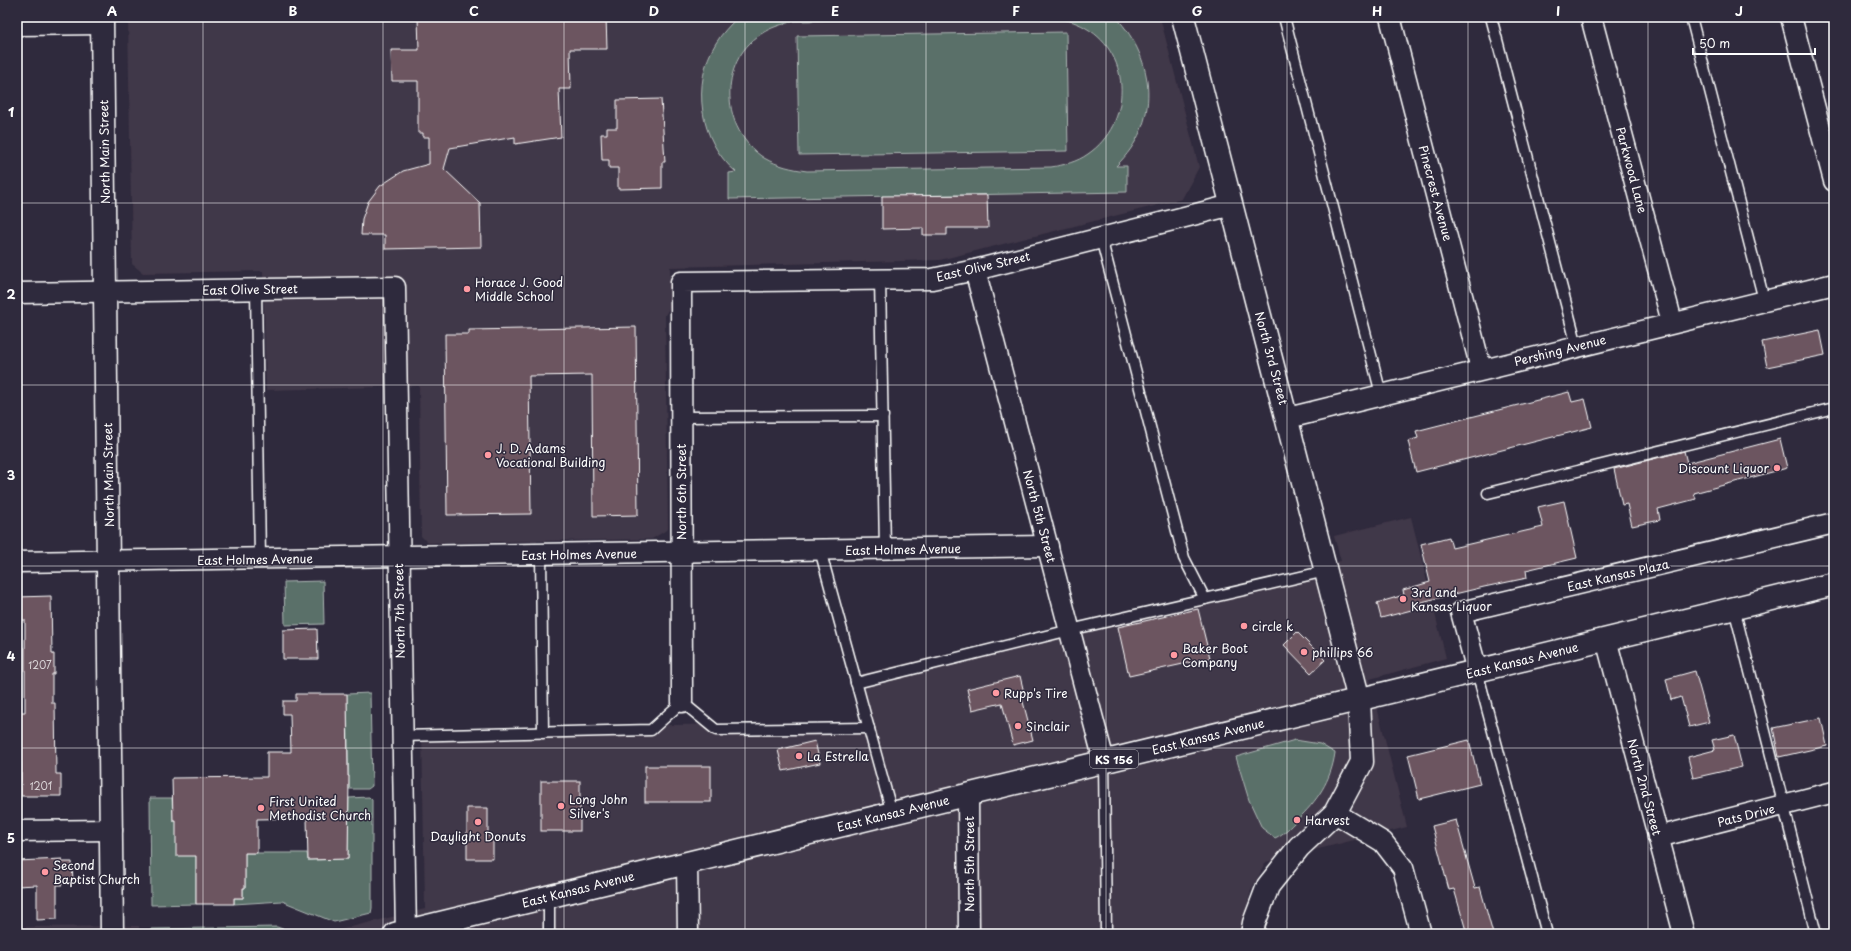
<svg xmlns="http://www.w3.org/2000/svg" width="1851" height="951" viewBox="0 0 1851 951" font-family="'Playpen Sans',sans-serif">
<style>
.built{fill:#413748}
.green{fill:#5a6f69;stroke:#acb7b4;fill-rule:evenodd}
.building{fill:#6c5460;stroke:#fff}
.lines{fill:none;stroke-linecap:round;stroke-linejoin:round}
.service-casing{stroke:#fff;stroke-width:13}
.minor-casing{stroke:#fff;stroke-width:23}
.tertiary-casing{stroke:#fff;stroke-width:25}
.secondary-casing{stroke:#fff;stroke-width:25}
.primary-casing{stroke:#fff;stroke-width:25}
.service{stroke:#2f2a3d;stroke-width:10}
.minor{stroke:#2f2a3d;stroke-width:20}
.tertiary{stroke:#2f2a3d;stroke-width:22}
.secondary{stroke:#2f2a3d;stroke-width:22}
.primary{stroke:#2f2a3d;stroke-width:22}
.grid{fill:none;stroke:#fff;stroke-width:1;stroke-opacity:0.55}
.poi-dot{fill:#ff9aa2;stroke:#2f2a3d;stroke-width:1.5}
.labels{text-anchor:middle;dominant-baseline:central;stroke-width:3;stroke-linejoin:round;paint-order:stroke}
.number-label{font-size:10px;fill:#dad4d7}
.shield{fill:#2f2a3d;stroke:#c1bfc5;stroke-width:1}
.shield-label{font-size:11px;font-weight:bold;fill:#fff}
.street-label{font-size:12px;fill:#fff;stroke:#2f2a3d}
.poi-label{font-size:12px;fill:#fff;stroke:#2f2a3d;text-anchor:start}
.neatline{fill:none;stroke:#fff;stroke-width:1.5}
.grid-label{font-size:13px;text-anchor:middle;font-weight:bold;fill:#fff}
</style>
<rect width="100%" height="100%" fill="#2f2a3d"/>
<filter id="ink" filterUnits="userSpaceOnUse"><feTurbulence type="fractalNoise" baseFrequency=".025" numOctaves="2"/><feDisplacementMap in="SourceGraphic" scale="8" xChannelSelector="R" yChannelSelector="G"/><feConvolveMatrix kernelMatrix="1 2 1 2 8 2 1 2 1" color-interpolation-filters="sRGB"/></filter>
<g filter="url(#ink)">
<g class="built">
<path d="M128 17H1160L1199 167 1182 199 940 260 670 267 671 306 665 315 668 529 652 539 428 543 421 536 419 386 266 390 263 271 143 273 132 264Z"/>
<path d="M1411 517 1446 658 1370 679 1407 827 1266 862 1251 890 1240 934H322L425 909 422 729 872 722 861 674 1341 561 1334 536Z"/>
<path d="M139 926 140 934H17V927Z"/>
</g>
<g class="green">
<path d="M738 17H1116C1156 61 1161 123 1116 166H1127V192L729 199V173L736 172C699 141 691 83 716 43 722 33 730 25 738 17ZM1051 17C1063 19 1075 21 1086 28 1133 55 1132 124 1088 154 1077 162 1064 165 1051 167L807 171C792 169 778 166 764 158 721 130 717 63 761 34 771 27 783 24 795 21Z"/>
<path d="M1066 32 1068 151 799 155 797 36Z"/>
<path d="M323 581 324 624 285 625 284 582Z"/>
<path d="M370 693 372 786 368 789H349L347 694Z"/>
<path d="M1295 740 1320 744 1335 753C1331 781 1317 801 1297 820 1290 827 1284 834 1275 838L1262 828 1249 800 1236 757Z"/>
<path d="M369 797 372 800V908L371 913 334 922 282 901 234 904V898H243V888H245V853H307L308 860 348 859 349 798Z"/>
<path d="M150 798H172L173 821H176L196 856V904L151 905Z"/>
<path d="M277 927 291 932 284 934H151V929Z"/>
</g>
<g class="building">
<path d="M418 17H606L607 49H570L571 89H559L561 137 515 144V137L450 148 444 169 480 203 481 247 385 249V235H361L362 219 368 202 380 186 403 171 429 164V137H423V133H418V81H392L391 50H419Z"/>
<path d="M661 99 665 162H662V188L618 189V168H609V160H602L601 134H607V128H617V100Z"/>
<path d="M987 195 988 228H947V235H923V228L882 229V196Z"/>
<path d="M636 327 638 515 593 516 592 375 529 376 531 514 447 515 445 334H469V330Z"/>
<path d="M1820 330 1825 355 1767 367 1762 342Z"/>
<path d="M1569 392 1572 402 1585 399 1592 427 1416 472 1408 441 1418 438 1416 431Z"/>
<path d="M1780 439 1787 468 1694 493 1696 499 1658 509 1660 520 1632 526 1627 504 1622 505 1614 469 1684 451 1687 463Z"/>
<path d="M1564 501 1577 558 1526 570 1527 578 1484 587 1417 603 1419 608 1381 618 1377 603 1404 595 1403 590 1430 582 1421 544 1449 537 1452 548 1543 527 1538 507Z"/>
<path d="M51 596 52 654H54V674H52V703H55L56 774H61V796H21V762H17V741H20V712H25V620H17V597Z"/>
<path d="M1198 609 1210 658 1129 676 1118 627Z"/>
<path d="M317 629 318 659H283V630Z"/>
<path d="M1297 632 1325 660 1311 673 1284 645Z"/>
<path d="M1695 671 1709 722 1689 727 1681 697 1671 700 1666 679Z"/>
<path d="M1020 676 1025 697 1022 698 1033 740 1013 745 1002 703 972 710 967 689Z"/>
<path d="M296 694H347L348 776H349L348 859 308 860 307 818 257 819V853H245V888H243V898H234V904H196V856H176V821H173L172 778 267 777V752H291L290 714H283V701H296Z"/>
<path d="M1821 718 1827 746 1779 757 1773 728Z"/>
<path d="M1734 735 1742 767 1693 778 1688 757 1715 750 1712 740Z"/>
<path d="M1469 740 1480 784 1419 799 1408 755Z"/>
<path d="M815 741 820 763 783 771 778 750Z"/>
<rect x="645" y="766" width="66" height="36"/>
<rect x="541" y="781" width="39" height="50"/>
<path d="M467 808H488V836H493V859H467Z"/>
<path d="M1456 820 1475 888 1480 887 1493 934H1467L1454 889 1449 890 1432 826Z"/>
<path d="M62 859V862H72L73 882H62V885H57V919L37 920V885L17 886V861Z"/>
</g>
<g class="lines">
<g class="service-casing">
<g id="service">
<path d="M1284 17 1381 394"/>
<path d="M1491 17 1577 346"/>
<path d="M1691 17 1764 300"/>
<path d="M1101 238 1184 558 1205 599"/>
<path d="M880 279 885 549"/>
<path d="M256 289 260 559"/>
<path d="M681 417 883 416"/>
<path d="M1488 493 1834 408"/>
<path d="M820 550 892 813"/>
<path d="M541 554 543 733"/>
<path d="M1734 608 1816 934"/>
<path d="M1477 671 1547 934"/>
<path d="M856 683 1070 630 1326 571"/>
<path d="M402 736 651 730 682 702 716 730 869 728"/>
<path d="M1104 761 1106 934"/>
<path d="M549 896V934"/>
</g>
</g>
<g class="minor-casing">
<g id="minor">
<path d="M1390 17 1481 369"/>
<path d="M1591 17 1672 322"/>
<path d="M1791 17 1834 181"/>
<path d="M17 25 102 24"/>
<path d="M975 270 1104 761"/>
<path d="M17 293 395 287 406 934"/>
<path d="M1288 418 1834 284"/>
<path d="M17 562 1048 546"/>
<path d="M1606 639 1684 934"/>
<path d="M1477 671 1461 612 1834 523"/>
<path d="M682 702 681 282 932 279 975 270 1232 205"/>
<path d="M968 794 969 934"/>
<path d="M1335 813 1383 842 1403 868 1421 934"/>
<path d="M17 831 112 830"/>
<path d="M1658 837 1834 792"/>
<path d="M687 863 688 934"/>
</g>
</g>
<g class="tertiary-casing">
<path id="tertiary" d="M102 17 112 934"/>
</g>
<g class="secondary-casing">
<path id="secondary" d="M1183 17 1359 700 1362 762 1335 813 1299 847 1268 886 1254 923 1252 934"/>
</g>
<g class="primary-casing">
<path id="primary" d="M395 934 1834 584"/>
</g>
<use href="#service" class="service"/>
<use href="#minor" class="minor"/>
<use href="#tertiary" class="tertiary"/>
<use href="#secondary" class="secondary"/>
<use href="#primary" class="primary"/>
</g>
</g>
<path class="grid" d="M203 17V934M383 17V934M564 17V934M745 17V934M926 17V934M1106 17V934M1287 17V934M1468 17V934M1648 17V934M17 203H1834M17 385H1834M17 566H1834M17 748H1834"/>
<g class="poi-dot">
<circle cx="467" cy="289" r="4"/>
<circle cx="488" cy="455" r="4"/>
<circle cx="1777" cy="468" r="4"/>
<circle cx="1403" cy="599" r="4"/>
<circle cx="1244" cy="626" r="4"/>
<circle cx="1304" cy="652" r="4"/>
<circle cx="1174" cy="655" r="4"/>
<circle cx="996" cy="693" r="4"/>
<circle cx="1018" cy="726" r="4"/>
<circle cx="799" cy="756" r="4"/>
<circle cx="561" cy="806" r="4"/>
<circle cx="261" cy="808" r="4"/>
<circle cx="1297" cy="820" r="4"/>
<circle cx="478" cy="822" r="4"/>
<circle cx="45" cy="872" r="4"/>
</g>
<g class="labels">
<g class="number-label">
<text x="40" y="664">1207</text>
<text x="41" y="785">1201</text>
</g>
<rect class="shield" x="1090" y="750" width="48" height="18" rx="3"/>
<g class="shield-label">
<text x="1114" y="759">KS 156</text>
</g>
<g class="street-label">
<text transform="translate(104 152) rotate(-91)">North Main Street</text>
<text transform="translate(1632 170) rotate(75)">Parkwood Lane</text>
<text transform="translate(1436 193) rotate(75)">Pinecrest Avenue</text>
<text transform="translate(983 266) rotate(-13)">East Olive Street</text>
<text transform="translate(250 289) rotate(-1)">East Olive Street</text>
<text transform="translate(1560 350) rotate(-14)">Pershing Avenue</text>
<text transform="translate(1272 358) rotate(75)">North 3rd Street</text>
<text transform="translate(108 475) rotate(-91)">North Main Street</text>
<text transform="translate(681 492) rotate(-90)">North 6th Street</text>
<text transform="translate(1040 516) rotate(75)">North 5th Street</text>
<text transform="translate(903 549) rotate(-1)">East Holmes Avenue</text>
<text transform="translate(579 554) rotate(-1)">East Holmes Avenue</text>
<text transform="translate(255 559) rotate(-1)">East Holmes Avenue</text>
<text transform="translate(1618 575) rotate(-13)">East Kansas Plaza</text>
<text transform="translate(399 611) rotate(-91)">North 7th Street</text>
<text transform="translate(1522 660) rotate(-14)">East Kansas Avenue</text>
<text transform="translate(1208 736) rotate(-14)">East Kansas Avenue</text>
<text transform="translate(1645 787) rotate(75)">North 2nd Street</text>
<text transform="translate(893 813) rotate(-14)">East Kansas Avenue</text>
<text transform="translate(1746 815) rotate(-14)">Pats Drive</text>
<text transform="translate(969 864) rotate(-90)">North 5th Street</text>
<text transform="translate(578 889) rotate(-14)">East Kansas Avenue</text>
</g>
<g class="poi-label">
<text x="475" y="282">Horace J. Good<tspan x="475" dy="14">Middle School</tspan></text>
<text x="496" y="448">J. D. Adams<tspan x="496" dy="14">Vocational Building</tspan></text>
<text x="1769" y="468" text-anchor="end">Discount Liquor</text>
<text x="1411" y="592">3rd and<tspan x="1411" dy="14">Kansas Liquor</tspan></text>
<text x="1252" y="626">circle k</text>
<text x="1182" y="648">Baker Boot<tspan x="1182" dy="14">Company</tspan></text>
<text x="1312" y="652">phillips 66</text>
<text x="1004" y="693">Rupp's Tire</text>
<text x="1026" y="726">Sinclair</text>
<text x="807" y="756">La Estrella</text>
<text x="569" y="799">Long John<tspan x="569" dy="14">Silver's</tspan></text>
<text x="269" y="801">First United<tspan x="269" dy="14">Methodist Church</tspan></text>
<text x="1305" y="820">Harvest</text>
<text x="478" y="836" text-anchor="middle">Daylight Donuts</text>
<text x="53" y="865">Second<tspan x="53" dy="14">Baptist Church</tspan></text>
</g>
</g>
<rect width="1851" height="951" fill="none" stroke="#2f2a3d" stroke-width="44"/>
<path d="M1693 48v6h122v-6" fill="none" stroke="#ffffff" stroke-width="2"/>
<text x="1699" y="48" font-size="12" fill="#ffffff" stroke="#2f2a3d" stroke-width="3" paint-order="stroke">50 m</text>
<rect x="22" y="22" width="1807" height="907" class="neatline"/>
<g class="grid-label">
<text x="112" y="16">A</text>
<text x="293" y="16">B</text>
<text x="474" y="16">C</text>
<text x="654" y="16">D</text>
<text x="835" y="16">E</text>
<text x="1016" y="16">F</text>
<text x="1197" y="16">G</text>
<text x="1377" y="16">H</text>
<text x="1558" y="16">I</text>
<text x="1739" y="16">J</text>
<text x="11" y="117">1</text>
<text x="11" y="299">2</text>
<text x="11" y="480">3</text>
<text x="11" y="661">4</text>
<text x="11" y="843">5</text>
</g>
</svg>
